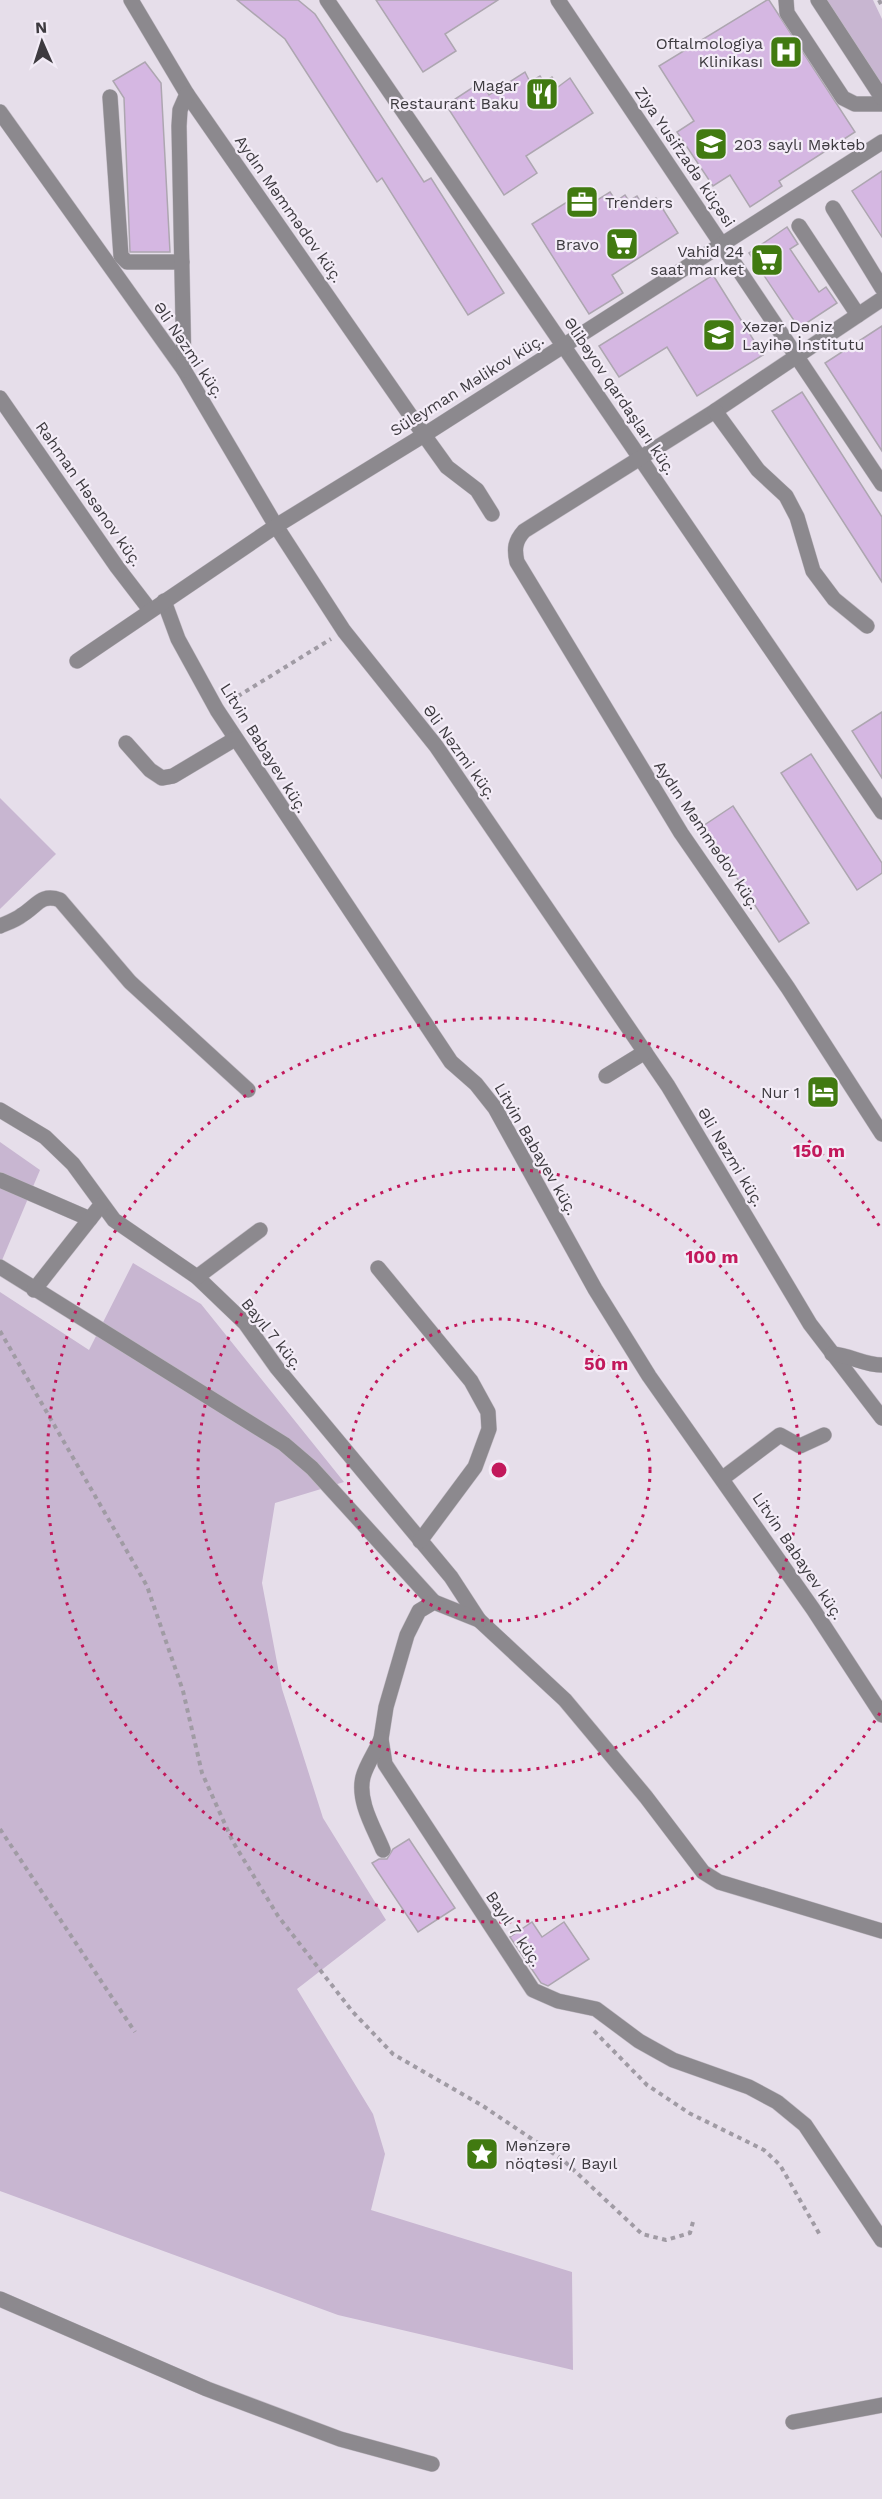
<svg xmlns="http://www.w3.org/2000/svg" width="882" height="2499" viewBox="0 0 882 2499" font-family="'Work Sans',sans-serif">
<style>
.green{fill:#c8b6d1}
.building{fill:#d5b7e2;stroke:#ada6b0;stroke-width:1.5}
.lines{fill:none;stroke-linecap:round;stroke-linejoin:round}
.minor-casing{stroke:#c1bac4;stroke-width:16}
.path{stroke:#a09ba4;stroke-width:4;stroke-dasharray:4.5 4.5;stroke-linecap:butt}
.minor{stroke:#8c898e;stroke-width:15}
.ring{fill:none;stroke:#c2185b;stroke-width:3;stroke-dasharray:3 6}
.labels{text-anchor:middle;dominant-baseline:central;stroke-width:4.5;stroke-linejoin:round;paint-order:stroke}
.poi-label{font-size:16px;fill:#3d3a3f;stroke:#f3ecf7;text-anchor:end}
.street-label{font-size:16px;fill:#3d3a3f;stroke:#f3ecf7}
.centre{fill:#c2185b;stroke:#f3ecf7;stroke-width:3}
.ring-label{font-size:18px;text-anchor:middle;font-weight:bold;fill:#c2185b;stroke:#f3ecf7;stroke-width:4.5;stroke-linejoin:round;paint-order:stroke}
</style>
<rect width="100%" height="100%" fill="#e6deea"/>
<g class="green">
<path d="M827 0H873L882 19V84Z"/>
<path d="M0 798 56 854 0 909Z"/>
<path d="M0 1142 40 1170 0 1265Z"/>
<path d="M133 1263 201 1304 344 1482 275 1503 262 1583 282 1689 323 1818 386 1920 297 1989 373 2114 385 2154 371 2210 572 2272 573 2370 338 2315 0 2191V1292L89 1350Z"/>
</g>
<g class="building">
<path d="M237 0H298L315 14 424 182 431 178 504 293 468 315 382 178 377 182 285 39Z"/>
<path d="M376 0H498L445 34 456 51 423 72Z"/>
<path d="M767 0H769L855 132 779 181 782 186 750 207 730 175 713 186 677 132 694 121 659 66Z"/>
<path d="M145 62 161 83 170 252H130L124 98 113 81Z"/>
<path d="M525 72 530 82 540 76 544 82 552 77 558 87 570 78 593 113 526 156 537 173 504 195 446 105 481 82 489 95Z"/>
<path d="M882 171V237L852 191Z"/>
<path d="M610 192 616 201 625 195 629 201 637 196 643 206 656 198 678 233 612 275 623 293 589 314 532 224 567 202 575 214Z"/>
<path d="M787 227 798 244 790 249 819 292 826 287 837 303 799 328 749 253Z"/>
<path d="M713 275 763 355 697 396 667 347 619 377 599 346Z"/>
<path d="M882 326V451L825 363Z"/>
<path d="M802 392 882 517V582L772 411Z"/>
<path d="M882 712V778L852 731Z"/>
<path d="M811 754 882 863V873L857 890 781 773Z"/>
<path d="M733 806 809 923 779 942 703 826Z"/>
<path d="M409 1839 455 1908 418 1932 372 1863 379 1859H387L393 1849Z"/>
<path d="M532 1922 542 1937 564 1922 589 1959 548 1986 541 1983 510 1937Z"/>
</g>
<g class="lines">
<g class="minor-casing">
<g id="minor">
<path d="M131 0 187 94 424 435 447 467 477 490 492 514"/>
<path d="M327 0 882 812"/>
<path d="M558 0 882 484"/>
<path d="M786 0 787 13 843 98 855 104H882"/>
<path d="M818 0 882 98"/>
<path d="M110 97 121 256 127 262H182"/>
<path d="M0 112 184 370 276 526 344 631 436 746 668 1086 810 1324 882 1418"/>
<path d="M833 208 882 288"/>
<path d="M799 226 858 315"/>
<path d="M882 299 715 411 524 531C515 541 514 549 517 562L681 833 788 988 882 1134"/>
<path d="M184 370 179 126 180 110 187 94"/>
<path d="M0 398 117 567 150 610"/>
<path d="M715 411 758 470 786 496 797 517 813 571 834 599 867 626"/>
<path d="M164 601 178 639 217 710 451 1062 476 1084 495 1108 595 1289 649 1376 813 1609 882 1715"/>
<path d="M77 661 276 526 424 435 882 142"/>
<path d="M126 743 150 770 162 778 173 776 235 739"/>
<path d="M0 926C7 923 16 920 22 915 37 906 41 893 60 900L130 982 248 1090"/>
<path d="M606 1076 645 1052"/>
<path d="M0 1110 45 1137 73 1164 114 1220 197 1277 245 1323 277 1368 451 1577 479 1620 565 1700 646 1797 703 1872 719 1882 882 1931"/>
<path d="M0 1180 90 1219"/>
<path d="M0 1267 284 1444 312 1468 434 1602"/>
<path d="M378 1268 471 1381 488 1412 489 1429 475 1467 420 1541"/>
<path d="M197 1277 260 1230"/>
<path d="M34 1290 101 1205"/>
<path d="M832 1354C850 1355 864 1365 882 1365"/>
<path d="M723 1478 780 1435 800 1446 824 1435"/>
<path d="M479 1620 434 1602 419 1611 407 1635 386 1707 381 1739 385 1764 533 1990 558 2001 596 2009 639 2041 673 2060 749 2087 777 2102 805 2125 882 2240"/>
<path d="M381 1739C376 1751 366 1765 363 1777 357 1801 374 1828 383 1850"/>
<path d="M0 2299 207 2389 340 2439 432 2464"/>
<path d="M793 2422 882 2405"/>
</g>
</g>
<g class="path">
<path d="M879 0 882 6"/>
<path d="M230 701 331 639"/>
<path d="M0 1331 147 1586 183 1691 202 1773 233 1842 278 1916 352 2011 393 2054 483 2106 563 2160 642 2234 666 2240 690 2233 694 2218"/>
<path d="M0 1829 135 2032"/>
<path d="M594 2031 647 2085 689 2113 764 2150 780 2165 820 2235"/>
</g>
<use href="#minor" class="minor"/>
</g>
<g class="ring">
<circle cx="499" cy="1470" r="151"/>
<circle cx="499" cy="1470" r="301"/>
<path d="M880 1713A452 452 0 1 1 880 1227"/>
</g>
<defs>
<g id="hospital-square" transform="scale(1.725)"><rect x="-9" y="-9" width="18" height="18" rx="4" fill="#417a11" stroke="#f3ecf7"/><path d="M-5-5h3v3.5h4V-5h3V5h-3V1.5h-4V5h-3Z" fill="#fff"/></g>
<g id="restaurant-square" transform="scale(1.725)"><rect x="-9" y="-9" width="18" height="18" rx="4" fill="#417a11" stroke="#f3ecf7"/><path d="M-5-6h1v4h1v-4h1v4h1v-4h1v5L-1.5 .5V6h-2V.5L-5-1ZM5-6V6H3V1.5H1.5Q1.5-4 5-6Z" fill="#fff"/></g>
<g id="school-square" transform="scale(1.725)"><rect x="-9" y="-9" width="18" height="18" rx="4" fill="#417a11" stroke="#f3ecf7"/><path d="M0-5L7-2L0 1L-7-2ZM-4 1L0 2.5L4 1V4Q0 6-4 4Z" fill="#fff"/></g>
<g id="office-square" transform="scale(1.725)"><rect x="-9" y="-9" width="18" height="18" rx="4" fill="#417a11" stroke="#f3ecf7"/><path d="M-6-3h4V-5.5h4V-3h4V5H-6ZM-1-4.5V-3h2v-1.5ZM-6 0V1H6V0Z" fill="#fff"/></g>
<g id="supermarket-square" transform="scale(1.725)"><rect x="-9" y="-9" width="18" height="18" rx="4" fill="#417a11" stroke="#f3ecf7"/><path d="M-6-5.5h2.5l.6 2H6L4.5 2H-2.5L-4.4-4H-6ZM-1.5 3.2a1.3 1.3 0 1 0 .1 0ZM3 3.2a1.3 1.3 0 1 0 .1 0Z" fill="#fff"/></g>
<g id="university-square" transform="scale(1.725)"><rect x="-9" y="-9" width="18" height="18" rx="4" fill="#417a11" stroke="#f3ecf7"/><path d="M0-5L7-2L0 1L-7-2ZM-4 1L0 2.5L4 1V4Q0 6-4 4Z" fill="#fff"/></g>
<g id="hotel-square" transform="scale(1.725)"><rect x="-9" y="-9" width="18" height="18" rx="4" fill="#417a11" stroke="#f3ecf7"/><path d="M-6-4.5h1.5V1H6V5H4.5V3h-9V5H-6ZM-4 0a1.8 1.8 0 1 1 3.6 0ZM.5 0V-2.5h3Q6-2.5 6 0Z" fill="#fff"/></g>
<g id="sight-square" transform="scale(1.725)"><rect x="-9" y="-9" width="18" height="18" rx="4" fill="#417a11" stroke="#f3ecf7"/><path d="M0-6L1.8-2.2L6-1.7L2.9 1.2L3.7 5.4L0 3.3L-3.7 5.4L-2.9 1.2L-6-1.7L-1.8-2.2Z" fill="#fff"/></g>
</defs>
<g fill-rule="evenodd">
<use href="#hospital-square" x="786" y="52"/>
<use href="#restaurant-square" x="542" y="94"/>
<use href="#school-square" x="711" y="144"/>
<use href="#office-square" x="582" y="202"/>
<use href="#supermarket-square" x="622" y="244"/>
<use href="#supermarket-square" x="767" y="260"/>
<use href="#university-square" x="719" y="335"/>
<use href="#hotel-square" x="823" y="1092"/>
<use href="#sight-square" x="482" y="2154"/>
</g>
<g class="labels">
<g class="poi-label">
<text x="763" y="43">Oftalmologiya<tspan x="763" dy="18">Klinikası</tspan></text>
<text x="519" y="85">Magar<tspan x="519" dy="18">Restaurant Baku</tspan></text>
<text x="734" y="144" text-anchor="start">203 saylı Məktəb</text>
<text x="605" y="202" text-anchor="start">Trenders</text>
<text x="599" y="244">Bravo</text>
<text x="744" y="251">Vahid 24<tspan x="744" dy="18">saat market</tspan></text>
<text x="742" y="326" text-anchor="start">Xəzər Dəniz<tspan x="742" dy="18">Layihə İnstitutu</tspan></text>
<text x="800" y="1092">Nur 1</text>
<text x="505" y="2145" text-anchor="start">Mənzərə<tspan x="505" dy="18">nöqtəsi / Bayıl</tspan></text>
</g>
<g class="street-label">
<text transform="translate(685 157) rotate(56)">Ziya Yusifzadə küçəsi</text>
<text transform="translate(289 209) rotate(55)">Aydın Məmmədov küç.</text>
<text transform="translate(189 350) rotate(56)">Əli Nəzmi küç.</text>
<text transform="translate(467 385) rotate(-32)">Süleyman Məlikov küç.</text>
<text transform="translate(620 396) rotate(56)">Əlibəyov qardaşları küç.</text>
<text transform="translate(89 494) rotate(55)">Rəhman Həsənov küç.</text>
<text transform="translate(264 748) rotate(58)">Litvin Babayev küç.</text>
<text transform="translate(460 752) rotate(54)">Əli Nəzmi küç.</text>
<text transform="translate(707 835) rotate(56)">Aydın Məmmədov küç.</text>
<text transform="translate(536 1149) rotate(60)">Litvin Babayev küç.</text>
<text transform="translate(731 1157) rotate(59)">Əli Nəzmi küç.</text>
<text transform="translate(272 1334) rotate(51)">Bayıl 7 küç.</text>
<text transform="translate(798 1556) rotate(56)">Litvin Babayev küç.</text>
<text transform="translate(514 1929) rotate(56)">Bayıl 7 küç.</text>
</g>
</g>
<circle cx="499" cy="1470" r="9" class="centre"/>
<g class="ring-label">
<text x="819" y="1157">150 m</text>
<text x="712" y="1263">100 m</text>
<text x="606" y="1370">50 m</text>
</g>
<g transform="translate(42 42) rotate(357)" stroke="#f3ecf7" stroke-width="4.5" paint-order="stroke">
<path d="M0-4.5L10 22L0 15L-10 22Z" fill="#3d3a3f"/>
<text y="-9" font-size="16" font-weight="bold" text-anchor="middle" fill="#3d3a3f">N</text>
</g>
</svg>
